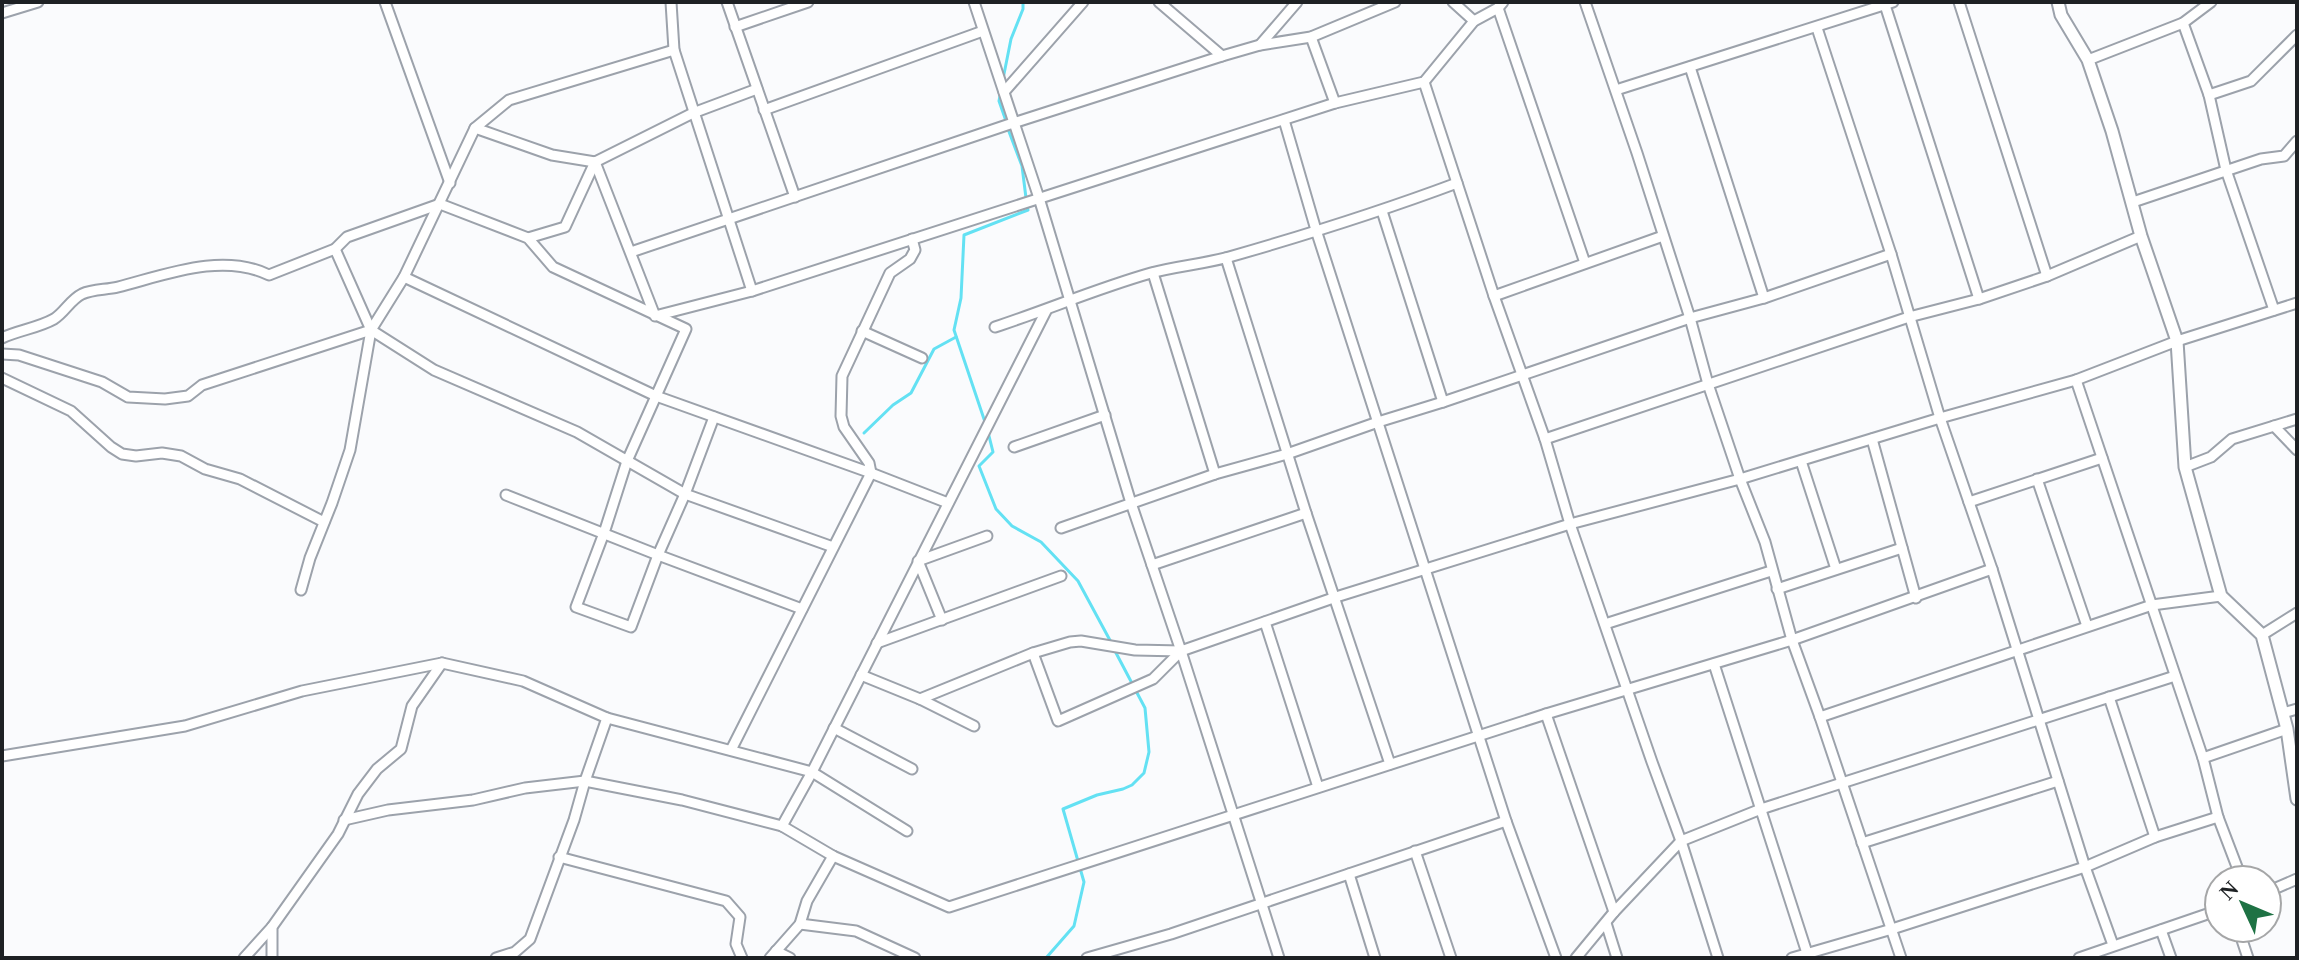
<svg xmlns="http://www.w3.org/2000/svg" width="2299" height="960" viewBox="0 0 2299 960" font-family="Georgia,serif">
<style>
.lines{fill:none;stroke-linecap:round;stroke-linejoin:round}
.stream{stroke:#63e1f3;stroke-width:3}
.minor-casing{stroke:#9ca2ab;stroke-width:13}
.tertiary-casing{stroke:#9ca2ab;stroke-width:15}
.minor{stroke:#fff;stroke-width:9}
.tertiary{stroke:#fff;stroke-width:11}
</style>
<rect width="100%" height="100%" fill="#fafbfd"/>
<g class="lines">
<g class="stream">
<path d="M1003 79 1011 39 1023 9V2"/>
<path d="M1001 90 999 101 1006 121"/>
<path d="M1008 129 1022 166 1026 198"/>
<path d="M986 425 954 330 961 298 964 235 1028 210 1027 206"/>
<path d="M988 432 993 452 979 466 996 509 1012 526 1041 542 1078 581 1112 644"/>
<path d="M864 433 893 405 911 393 934 349 956 337"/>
<path d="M1046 958 1074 926 1084 882 1063 809 1097 795 1123 789 1132 785 1144 773 1149 752 1145 708 1115 651"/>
</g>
<g class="minor-casing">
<g id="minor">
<path d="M385 2 450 183"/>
<path d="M671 2 674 50 752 291"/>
<path d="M727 2 795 197"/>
<path d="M974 2 1039 198 1131 503 1181 651 1279 958"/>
<path d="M1159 2 1222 56"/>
<path d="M1453 2 1474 21"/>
<path d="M1585 2 1637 153 1690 318 1708 384 1740 479 1765 542 1792 640 1820 717 1901 958"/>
<path d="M1959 2 2047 276"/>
<path d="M1885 5 1979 299"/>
<path d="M1498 8 1585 263"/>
<path d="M2 13 38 2"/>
<path d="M2183 23 2209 95 2226 170 2274 310"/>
<path d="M735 27 808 2"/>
<path d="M1817 28 1891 254 1940 418 1992 569 2085 867 2113 945"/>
<path d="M1311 37 1335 103"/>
<path d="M1260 45 1297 2"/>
<path d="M2088 60 2183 23 2211 2"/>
<path d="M1690 67 1764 298"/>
<path d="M1424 82 1494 296 1545 439 1570 524 1652 762 1681 841 1718 958"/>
<path d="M1616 90 1893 2"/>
<path d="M1004 92 1083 2"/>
<path d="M2209 95 2251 81 2297 35"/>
<path d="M764 110 983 31"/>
<path d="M1284 120 1316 230 1506 821 1556 958"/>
<path d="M475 128 552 155 595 162 693 113 757 89"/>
<path d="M595 162 655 316 752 291 1335 103 1424 82 1474 21 1498 8 1503 2"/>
<path d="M2133 202 2261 159 2284 156 2297 141"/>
<path d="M1382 211 1443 402"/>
<path d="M528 238 565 227 595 162"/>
<path d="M335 249 371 330 434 370 577 432 685 494 658 555 802 609"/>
<path d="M631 252 1007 125 1222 56 1260 45 1311 37 1395 2"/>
<path d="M1226 258 1306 513 1390 764"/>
<path d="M1153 273 1215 474"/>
<path d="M404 277 656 396 871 473 948 503"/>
<path d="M1494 296 1663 236"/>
<path d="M995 327C1047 310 1098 288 1151 273 1177 266 1204 264 1229 257 1306 235 1382 211 1457 183"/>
<path d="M862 331 922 358"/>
<path d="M2 338C19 330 38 328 54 319 65 312 70 300 82 294 93 289 106 290 118 287 165 275 222 252 269 275L335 249 347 237 440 204 528 238 553 267 686 329 627 461 604 533 576 607 631 627 658 555 506 495"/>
<path d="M2 354 19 355 102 382 128 397 165 399 188 396 202 385 371 330"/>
<path d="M2 378 71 411 111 447 122 454 136 456 162 453 181 456 205 469 240 479 324 522"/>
<path d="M2076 380 2203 758 2218 817 2242 880"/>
<path d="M714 417 685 494 833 547"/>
<path d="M2274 426 2297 450"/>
<path d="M1545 439 1909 317 1979 299 2047 276 2141 236"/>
<path d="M1872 439 1916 598"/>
<path d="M1014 447 1105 415"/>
<path d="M1801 461 1836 569"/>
<path d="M2185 467 2211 457 2232 439 2297 419"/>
<path d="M2037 479 2087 626"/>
<path d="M1969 502 2102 458"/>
<path d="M1061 528 1215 474 1287 454 1378 422 1443 402 1690 318 1764 298 1891 254"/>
<path d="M1152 565 1306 513"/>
<path d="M1777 589 1902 548"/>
<path d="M301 590 310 558 332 503 350 450 371 330 404 277 475 128 509 100 674 50"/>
<path d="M942 620 918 561 987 536"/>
<path d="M1265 622 1318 787"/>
<path d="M1605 624 1771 571"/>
<path d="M2262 635 2297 613"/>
<path d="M877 643 1061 576"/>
<path d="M1033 653 1058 721 1153 679 1181 651"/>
<path d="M1714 664 1807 953"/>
<path d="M861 675 920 699 974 726"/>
<path d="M2109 697 2155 837"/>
<path d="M920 699 1033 653 1070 642 1081 641 1135 650 1181 651 1336 597 1570 524 1740 479 1940 418 2076 380 2177 341 2297 303"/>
<path d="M2283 713 2297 709"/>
<path d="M1546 714 1614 912"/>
<path d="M1820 717 2152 605 2221 596"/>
<path d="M834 728 912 769"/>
<path d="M731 750 871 473 869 463 844 427 841 416 842 376 890 273 910 259 915 250 912 239"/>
<path d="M2 756 185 726 302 691 442 663 523 681 607 718 812 772 907 831"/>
<path d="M2203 758 2287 729"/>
<path d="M344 820 388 810 473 800 525 788 585 781 682 800 782 826 833 856 949 907 1546 714 1792 640 1992 569"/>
<path d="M782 826 812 772 1046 311"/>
<path d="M1862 843 2058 781"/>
<path d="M1415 851 1451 958"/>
<path d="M559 857 726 901 740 917 736 944 742 958"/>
<path d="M1349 874 1375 958"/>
<path d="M2267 892 2297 879"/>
<path d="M1606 923 1617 958"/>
<path d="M800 924 856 931 915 958"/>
<path d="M2238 928 2248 958"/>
<path d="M2161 930 2171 958"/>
<path d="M776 951 790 958"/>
<path d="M244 958 272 927"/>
<path d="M272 958V927L338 834 358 794 377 769 401 749 412 706 442 663"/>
<path d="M496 958 515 952 530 939 574 820 585 781 607 718"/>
<path d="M770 958 800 924 807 901 833 856"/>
<path d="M1087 958 1171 934 1506 821"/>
<path d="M1576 958 1614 912 1681 841 1761 809 2175 676"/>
<path d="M1792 958 1892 929 2085 867 2155 837 2218 817"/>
<path d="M2079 958 2219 910"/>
</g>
</g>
<g class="tertiary-casing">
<path id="tertiary" d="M2058 2 2061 15 2088 60 2112 131 2141 236 2177 341 2185 467 2221 596 2262 635 2287 729 2297 799"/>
</g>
<use href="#minor" class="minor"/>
<use href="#tertiary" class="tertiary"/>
</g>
<rect width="2299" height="960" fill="none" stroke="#1e2124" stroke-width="8"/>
<g transform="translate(2243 904) rotate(314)"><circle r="38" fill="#ffffff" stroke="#a5a6a7" stroke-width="2"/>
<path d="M0-6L14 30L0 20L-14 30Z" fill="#1e7244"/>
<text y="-12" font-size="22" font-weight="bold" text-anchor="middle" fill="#1e2124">N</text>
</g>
</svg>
